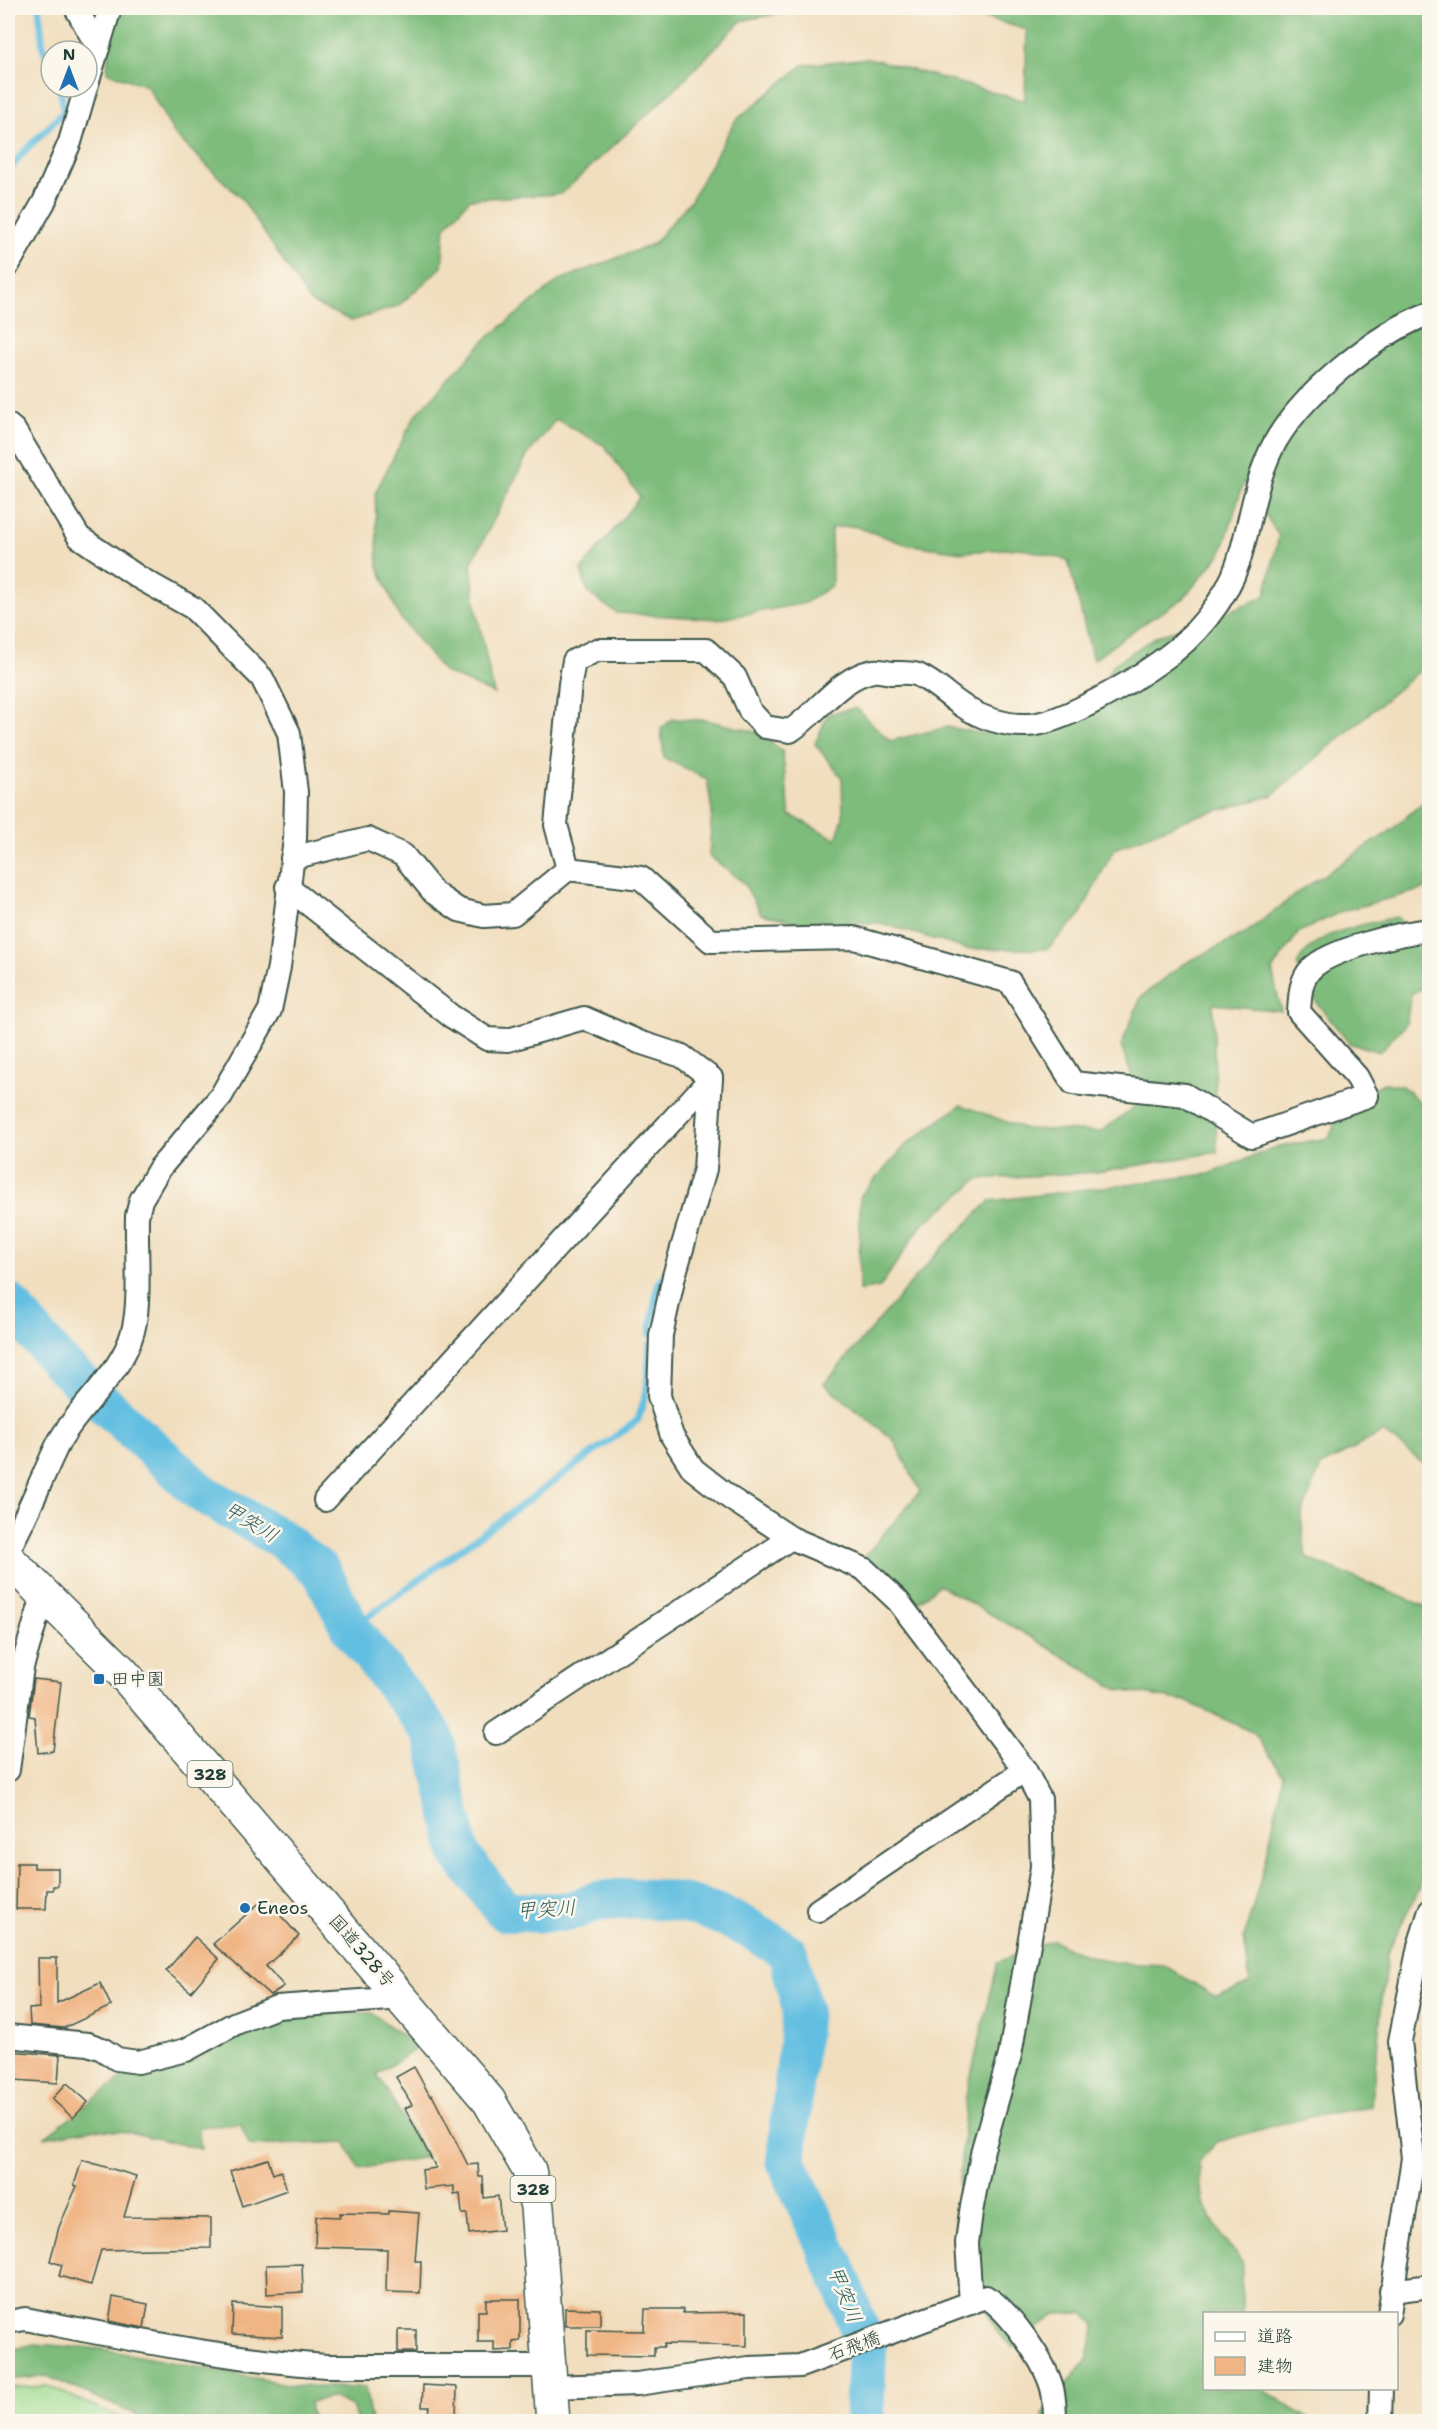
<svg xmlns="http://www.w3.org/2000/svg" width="1437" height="2429" viewBox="0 0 1437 2429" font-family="'Shantell Sans','Klee One',sans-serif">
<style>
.green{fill:#9edc91;stroke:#5e8c62;stroke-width:1.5}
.forest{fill:#7ebc7b;stroke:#4e7c58;stroke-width:1.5}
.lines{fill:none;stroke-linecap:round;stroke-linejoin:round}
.stream{stroke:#63bfe1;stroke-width:7}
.river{stroke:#63bfe1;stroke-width:40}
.building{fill:#f0b584}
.minor-casing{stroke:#3e5549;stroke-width:26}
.trunk-casing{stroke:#3e5549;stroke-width:36}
.minor{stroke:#fff;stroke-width:22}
.trunk{stroke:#fff;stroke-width:33}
.poi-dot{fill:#1f6fb2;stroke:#fbf7ec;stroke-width:2}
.labels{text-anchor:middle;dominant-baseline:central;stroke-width:5;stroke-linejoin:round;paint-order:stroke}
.shield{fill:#fbf7ec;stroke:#61756b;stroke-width:1.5}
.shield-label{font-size:16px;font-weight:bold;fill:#1f3d34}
.poi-label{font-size:18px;fill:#1f3d34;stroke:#fbf7ec;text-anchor:start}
.street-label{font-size:18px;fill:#1f3d34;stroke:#fbf7ec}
.water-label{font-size:20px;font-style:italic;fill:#305e5f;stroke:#fbf7ec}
</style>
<rect width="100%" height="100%" fill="#fbf7ec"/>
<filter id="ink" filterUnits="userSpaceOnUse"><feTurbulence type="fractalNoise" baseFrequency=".0167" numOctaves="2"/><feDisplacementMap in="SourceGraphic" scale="12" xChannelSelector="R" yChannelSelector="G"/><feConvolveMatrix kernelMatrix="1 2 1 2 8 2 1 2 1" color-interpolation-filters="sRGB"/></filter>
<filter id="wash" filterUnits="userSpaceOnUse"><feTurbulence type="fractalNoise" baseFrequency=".008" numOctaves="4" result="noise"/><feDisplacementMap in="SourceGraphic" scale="24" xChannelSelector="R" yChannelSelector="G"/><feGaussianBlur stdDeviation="1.35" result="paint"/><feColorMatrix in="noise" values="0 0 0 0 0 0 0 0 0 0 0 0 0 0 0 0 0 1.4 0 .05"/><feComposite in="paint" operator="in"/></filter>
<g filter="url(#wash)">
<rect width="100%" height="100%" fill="#f1debe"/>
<path class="green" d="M47 2386 129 2421 23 2422 8 2418V2388Z"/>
<g class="forest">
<path d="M111 8H803L741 21 678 86 561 194 470 199 445 227 442 267 398 306 352 321 310 302 242 199 175 135 147 86 107 72Z"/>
<path d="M953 8H1429V115L1422 119 1430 167 1429 663 1271 796 1193 817 1114 849 1079 917 1047 949H966L881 923 797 922 761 914 744 883 709 856 712 811 707 779 664 758 661 729 672 719 706 720 760 733 782 751 790 815 836 839 843 818 842 778 815 744 828 714 856 708 890 741 947 727 979 733 1017 728 1086 708 1113 665 1157 636 1208 620 1265 596 1279 536 1244 481 1222 552 1183 599 1141 625 1093 660 1068 560 1020 548 963 552 905 544 854 526 831 528 832 585 805 603 720 619 617 613 588 593 581 570 640 497 605 446 556 419 527 456 471 564 476 609 494 694 444 672 399 616 378 566 375 493 415 416 486 339 560 280 653 244 691 200 735 121 803 65 869 58 1025 101 1027 30Z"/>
<path d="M1429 797V888L1342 911 1299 932 1272 970 1281 1011 1213 1004 1217 1152 1098 1172 979 1179 921 1226 880 1287 859 1291 860 1196 908 1143 961 1105 1026 1129 1100 1132 1141 1102 1121 1046 1141 997 1182 965 1247 932 1304 888 1389 832Z"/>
<path d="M1396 917 1429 943V984L1411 994 1406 1024 1379 1052 1349 1043 1317 1003 1297 965C1313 930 1361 926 1396 917Z"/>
<path d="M1384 1083 1402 1086 1429 1110C1429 1141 1424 1171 1430 1201L1429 1468 1383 1432 1321 1466 1301 1516 1306 1558 1429 1608 1430 1798 1420 1887 1387 1954 1371 2106 1298 2119 1217 2142 1199 2161 1202 2200 1223 2239 1242 2262V2313L1204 2314V2388L1262 2389 1312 2421H1044L1043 2415 1087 2360 1095 2325 1084 2313 1055 2314 1013 2347 997 2332 954 2248 966 2096 998 1962 1053 1940 1079 1953 1116 1963 1164 1965 1216 1997 1250 1983 1244 1937 1266 1860 1283 1775 1254 1733 1186 1701 1119 1690 1031 1637 939 1585 916 1604 865 1556 920 1491 893 1439 824 1384 938 1252 990 1201 1209 1174 1276 1147 1329 1138 1344 1102Z"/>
<path d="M290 2012 372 2013 418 2047 377 2074 426 2157 359 2169 345 2142 250 2146 240 2124 198 2127 201 2149 129 2132 91 2129 44 2137 134 2069H161L200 2059 235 2029Z"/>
<path d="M34 2344 102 2349 297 2386 365 2388 371 2421H357L352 2407 332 2398 309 2402 312 2421H137V2415L47 2376 8 2380V2351Z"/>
</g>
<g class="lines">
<g class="stream">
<path d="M39 8 43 48 51 65"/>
<path d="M8 174C21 149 46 133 64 111L60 87"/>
<path d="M650 1334 658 1284 666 1273"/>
<path d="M351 1629 638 1420 647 1391 650 1345"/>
</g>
<path class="river" d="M8 1302 59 1362 201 1493 281 1539 321 1571 351 1629 433 1734 460 1855 505 1912C525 1911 554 1915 573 1910 582 1908 590 1902 599 1901 671 1890 730 1912 788 1953L802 2010 786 2161 838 2273 867 2349 864 2422"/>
</g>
<g id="blocks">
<g class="building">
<path d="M34 1679 61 1682 53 1751 38 1753 35 1717 29 1716Z"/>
<path d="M17 1863H34V1868H58V1886H53V1890H47L46 1909H16Z"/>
<path d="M265 1898 299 1936 266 1966 284 1986 270 1995 213 1944Z"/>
<path d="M195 1937 219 1959 191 1992 166 1971Z"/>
<path d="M38 1958H57V2003L100 1983 111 2006 64 2028 30 2025 29 2009 39 2008Z"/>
<path d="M8 2051 60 2055 58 2083 14 2080 15 2070H8Z"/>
<path d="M414 2067 430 2096 432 2095 468 2165 478 2164 479 2177H483L484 2198 498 2196 502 2230 469 2234 467 2214H462L460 2194 454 2195V2186L424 2189 422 2170 436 2168 405 2108 412 2105 396 2077Z"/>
<path d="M67 2083 88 2102 73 2118 52 2099Z"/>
<path d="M268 2159 273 2174 281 2171 287 2190 242 2206 230 2171Z"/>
<path d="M82 2160 136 2176 124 2217 211 2218V2248L101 2250 91 2285 59 2276 62 2265 50 2261 59 2227 77 2186 74 2185Z"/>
<path d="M389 2211 419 2213 415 2261H421L420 2293 386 2292 387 2249 315 2247 316 2216 340 2217V2213L389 2214Z"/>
<path d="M302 2264 303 2292 267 2294 266 2265Z"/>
<path d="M113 2297 148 2304 144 2328 109 2321Z"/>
<path d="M486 2299H520V2341L513 2342V2350L494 2351V2342H478V2311H486Z"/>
<path d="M233 2304 282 2307V2337L232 2334Z"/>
<path d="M565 2308 600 2309V2326H565Z"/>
<path d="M645 2309H683V2313L747 2312V2346L664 2344V2347H654V2356L587 2355V2330L644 2331Z"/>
<rect x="398" y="2330" width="18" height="22"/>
<path d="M423 2385 457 2387 456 2416 429 2415 430 2407H422Z"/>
</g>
</g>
</g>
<g filter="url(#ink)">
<use href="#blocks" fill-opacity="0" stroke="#3e5549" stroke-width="1.5"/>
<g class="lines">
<g class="minor-casing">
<g id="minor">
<path d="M76 8 98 48"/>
<path d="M87 84 110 8"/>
<path d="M8 265 44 202 70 142 86 87"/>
<path d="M8 425 14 430 79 537 138 577 193 608 262 678 289 733 296 792 295 839 279 967 270 1010 221 1096 159 1169 141 1200 137 1216C136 1249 141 1301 133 1331 122 1374 80 1404 59 1442 41 1478 28 1516 8 1550"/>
<path d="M292 858 368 839 403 855 434 893 459 910 484 916 513 914 568 869 556 825 570 684 574 661 597 650H706L735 677 750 711 765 727 790 731C818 713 838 678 873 671 878 670 886 672 891 673 899 673 911 672 918 675 934 682 949 697 963 706 980 718 1007 726 1027 725 1061 725 1133 681 1161 661 1193 639 1226 601 1238 563 1250 526 1254 486 1271 450 1297 397 1375 334 1430 313"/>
<path d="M568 869 641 878 711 941 854 938 1010 982 1073 1083 1185 1095 1252 1136 1367 1096 1357 1077 1299 1012C1300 997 1300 980 1311 969 1330 949 1402 933 1430 930"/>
<path d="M287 887 451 1016 487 1039 508 1040 584 1018 639 1042 682 1056 711 1078"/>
<path d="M711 1078 705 1169 674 1276 661 1335 659 1396 672 1436 693 1469 730 1498 791 1538 864 1569 898 1601 1025 1770 1040 1799 1042 1867 1010 2055 983 2149 971 2212 967 2243 971 2303"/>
<path d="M325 1500 711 1078"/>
<path d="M496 1733 791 1538"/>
<path d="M8 1770 22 1667 44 1593"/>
<path d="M818 1910 1025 1770"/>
<path d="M8 2036 88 2044 102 2049 117 2059 138 2062 186 2050 236 2023 277 2007 403 1998"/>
<path d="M1391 2291 1430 2286"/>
<path d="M1389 2314 1413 2158 1400 2041 1419 1946 1430 1911"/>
<path d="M8 2322 25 2319C125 2338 225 2359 326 2366H550"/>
<path d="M551 2387 637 2384 749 2368 800 2366 986 2297C1009 2310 1045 2362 1052 2388 1055 2399 1055 2411 1055 2422"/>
<path d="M1380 2422 1381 2388"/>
</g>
</g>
<g class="trunk-casing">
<path id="trunk" d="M8 1559 122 1672 489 2101 529 2170 537 2207 553 2422"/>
</g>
<use href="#minor" class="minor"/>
<use href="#trunk" class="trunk"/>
</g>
</g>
<g class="poi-dot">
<rect x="93" y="1673" width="12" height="12" rx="3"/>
<circle cx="245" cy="1908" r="6"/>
</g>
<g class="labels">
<g class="shield">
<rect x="187.5" y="1761" width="45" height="26" rx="4.5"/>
<rect x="510.5" y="2176" width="45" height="26" rx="4.5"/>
</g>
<g class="shield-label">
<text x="210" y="1774">328</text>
<text x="533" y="2189">328</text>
</g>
<g class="poi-label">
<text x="111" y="1679">田中園</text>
<text x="257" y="1908">Eneos</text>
</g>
<g class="street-label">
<text transform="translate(362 1951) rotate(49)">国道328号</text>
<text transform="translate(854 2346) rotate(-20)">石飛橋</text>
</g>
<g class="water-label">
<text transform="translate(251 1522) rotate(31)">甲突川</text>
<text transform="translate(546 1909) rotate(-4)">甲突川</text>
<text transform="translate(845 2294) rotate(68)">甲突川</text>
</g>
</g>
<rect width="1437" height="2429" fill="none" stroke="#fbf7ec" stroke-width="30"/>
<rect x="1203" y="2312" width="195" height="78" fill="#fbf7ec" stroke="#a3ada2" stroke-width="1.5"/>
<rect x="1215" y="2332" width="30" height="9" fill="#ffffff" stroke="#a3ada2" stroke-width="1.5"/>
<text x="1257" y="2342" font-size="18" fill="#1f3d34">道路</text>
<rect x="1215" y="2357" width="30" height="18" fill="#f0b584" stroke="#a3ada2" stroke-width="1.5"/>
<text x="1257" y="2372" font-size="18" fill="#1f3d34">建物</text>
<g transform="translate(69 69)"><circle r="28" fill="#fbf7ec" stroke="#a3ada2" stroke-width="1.5"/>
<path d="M0-4.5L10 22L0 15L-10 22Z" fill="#1f6fb2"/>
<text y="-9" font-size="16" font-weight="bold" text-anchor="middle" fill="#1f3d34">N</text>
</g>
</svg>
